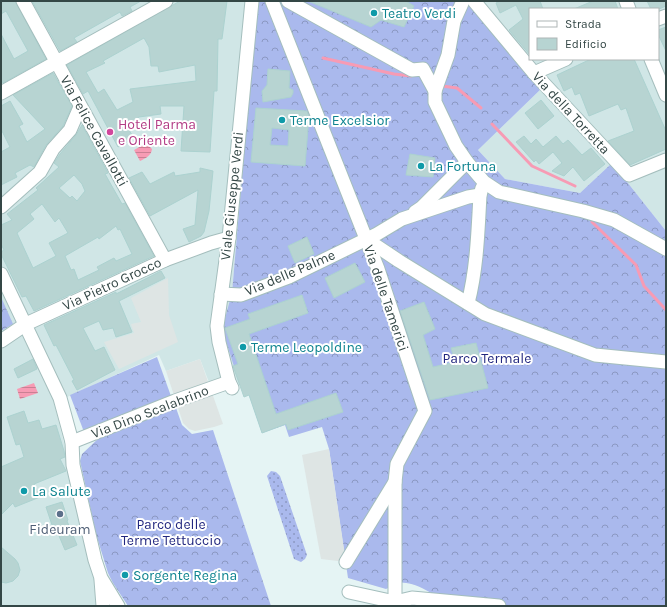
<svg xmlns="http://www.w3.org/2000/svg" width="667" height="607" viewBox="0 0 667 607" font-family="Karla,sans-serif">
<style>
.residential{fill:#d0e6e6;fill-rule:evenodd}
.grass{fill:url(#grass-dots)}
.forest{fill:url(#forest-crowns)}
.parking{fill:#dee5e4}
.water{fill:url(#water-rules)}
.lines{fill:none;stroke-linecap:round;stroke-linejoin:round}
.stream{stroke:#f79bb4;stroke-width:3}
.building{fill:#b7d4d2;stroke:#acd2d0;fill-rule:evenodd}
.minor-casing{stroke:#a4bebd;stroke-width:15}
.minor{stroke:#fff;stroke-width:13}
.culture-dot{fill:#0f9aa8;stroke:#fff;stroke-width:1.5}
.hotel-dot{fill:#d1479c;stroke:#fff;stroke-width:1.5}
.service-dot{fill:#5c6f8a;stroke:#fff;stroke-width:1.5}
.labels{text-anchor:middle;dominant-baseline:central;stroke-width:4;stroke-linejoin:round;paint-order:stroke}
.culture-label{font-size:14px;fill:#0d838f;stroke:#fff;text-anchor:start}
.street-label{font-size:14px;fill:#344746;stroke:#fff}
.hotel-label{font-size:14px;fill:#b23c85;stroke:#fff;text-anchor:start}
.park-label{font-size:14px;fill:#22277f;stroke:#fff}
.service-label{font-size:14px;fill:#4e5e75;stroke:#fff}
</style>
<defs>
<pattern id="grass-dots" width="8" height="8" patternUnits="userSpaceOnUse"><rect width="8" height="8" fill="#aab9ed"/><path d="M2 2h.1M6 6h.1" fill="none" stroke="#8b98c2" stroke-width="1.8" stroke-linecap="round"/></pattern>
<pattern id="forest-crowns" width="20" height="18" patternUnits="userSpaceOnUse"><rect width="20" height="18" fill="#aab9ed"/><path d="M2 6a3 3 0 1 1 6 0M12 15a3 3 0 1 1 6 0" fill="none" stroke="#8b98c2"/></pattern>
<pattern id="water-rules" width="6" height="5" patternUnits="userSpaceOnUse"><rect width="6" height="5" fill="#f79bb4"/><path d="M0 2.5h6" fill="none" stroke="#c98094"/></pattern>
</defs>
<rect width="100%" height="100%" fill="#e5f4f4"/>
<g class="residential">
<path d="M1 1H257L232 293 240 385 214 395 200 359 166 371 159 355 54 403 69 463 104 572 125 606H1Z"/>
<path d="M468 1H666V231L612 163 580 193 505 179 478 150 542 88ZM530 9H658V59H530Z"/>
</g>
<path class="grass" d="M271 471 276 472 280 476 307 555 305 559 301 562 294 559 270 485 267 476Z"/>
<g class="forest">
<path d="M257 1H468L542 88 478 150 505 179 580 193 612 163 666 231V606H450C440 598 415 581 401 583 396 584 391 587 386 589L348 578 329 449 322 427 289 437 285 425 262 433 249 395 240 385 222 329 232 293Z"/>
<path d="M1 297 13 324 1 331Z"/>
<path d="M157 357 172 399 84 432 70 395Z"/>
<path d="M175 405 182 425 192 434 213 430 271 606H128L113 583 108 573 96 534 80 461 82 454 101 436Z"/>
</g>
<g class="parking">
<path d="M168 278 169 315 178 342 119 369 104 342 134 333 131 324 141 322 131 298Z"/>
<path d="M200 359 223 424 214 427 195 431 189 429 183 423 166 371Z"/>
<path d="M329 449 346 562 321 559 302 455Z"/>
</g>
<g class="water">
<path d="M143 145 149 146 152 149C151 156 146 158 140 161L134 150Z"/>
<path d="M34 383 38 393 20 399 17 389Z"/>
</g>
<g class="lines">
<g class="stream">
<path d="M323 58 394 74 411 76"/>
<path d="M442 86 457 88 481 108"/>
<path d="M492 124 532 166 575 186"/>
<path d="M592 222 636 265 644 286 666 310"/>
</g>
</g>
<g class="building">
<path d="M1 1H15L46 59 3 83 1 80V34L14 59 28 51 6 11 1 14Z"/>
<path d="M32 1H141L130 7 132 11 122 16 120 12 74 38 77 42 60 51Z"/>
<path d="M180 1H227L222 39H218L217 91H214L210 152 181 151 184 106H160L161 114 139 117 127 127 134 138 118 147 88 91 83 94 67 65ZM144 38 149 47 151 66H158L159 72 195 65 196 81 130 89 133 102 117 110 104 89 98 93 86 72 105 63 103 61Z"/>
<path d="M308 1H406L414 6 404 27 381 20 371 27Z"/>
<path d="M500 1H540L543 9H530V55L509 30 523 19 516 5 500 13 496 3Z"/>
<path d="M593 1H615L618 9H574Z"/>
<path d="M647 1H666V6L659 9H651Z"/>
<path d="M666 27V51L658 34V30Z"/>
<path d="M591 59H634L666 131V149L630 165 608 141 634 131 626 108 621 110 618 104 589 116 580 93 575 95 572 87 564 91 557 75Z"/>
<path d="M268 69 290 71 289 88 293 90V93L291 97 263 102 262 91 267 85Z"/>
<path d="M53 73 72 106 63 126 46 145 34 167 30 165 15 173 17 177 1 185V152L10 147 1 129V106L10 101 23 124 19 126 27 142 45 129 13 95Z"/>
<path d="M541 100 554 116 538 129 525 113Z"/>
<path d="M256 108 307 111 309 116 305 166 251 162ZM272 128 289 130 288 146 270 145Z"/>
<path d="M82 125 108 173 105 174 122 204 125 203 154 256 34 311 26 296 22 297 1 254V252L4 250 1 244V225L12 220 7 214 38 190 36 188 59 167 54 163 60 154 76 135ZM74 175 82 184 85 191 77 201 72 196 70 198 59 188ZM42 204 55 222 59 218 68 233 49 243 56 256 33 268 17 233 34 219 30 214ZM116 226 118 230 120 229 132 254 116 261 114 258 97 267 99 270 78 280 74 269 71 270 65 256 98 237 99 239Z"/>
<path d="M524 136 531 144 536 139 543 147 556 136 563 144 568 140 582 155 591 148 605 164 584 181 573 167 564 176 552 171 562 163 553 152 539 164 536 160 534 162 516 142Z"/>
<path d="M410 154 435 158 433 177 406 175Z"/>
<path d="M200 168 213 171 209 211 204 232 201 236 189 242 183 229 195 225 198 190 150 216 129 178 142 172 150 184 174 172 175 176 200 172Z"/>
<path d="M307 237 314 254 295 263 288 246Z"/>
<path d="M355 263 365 282 334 298 325 278Z"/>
<path d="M161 271 165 278 119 301 132 332 116 337 113 328 103 330 99 321 83 328 95 351 104 347 115 370 77 390 72 381 74 380 56 345 54 346 44 325 116 292V294Z"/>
<path d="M302 295 308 313 249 334 276 414 336 393 343 412 288 430 286 424 262 433 249 395 244 397 233 366 238 364 225 328 250 319 248 314Z"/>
<path d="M424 302 435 329 423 335 433 367 455 362 451 348 476 343 488 388 430 400 400 311Z"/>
<path d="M33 359 37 369 18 378 14 369Z"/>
<path d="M24 411 28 423 39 420 42 429 56 425 64 451 65 457 60 459 66 471 34 484 40 497 15 507 13 503 1 515V467L24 457 20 444 16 445 7 417Z"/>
<path d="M62 502 68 520 67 521 77 545 65 550 54 524 52 525 46 507Z"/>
<path d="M1 547 15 559 18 563 20 570 18 576 13 581 6 583 1 582Z"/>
</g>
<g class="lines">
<g class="minor-casing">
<g id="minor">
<path d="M23 1 165 260"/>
<path d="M272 1 378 269 425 411 397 464 395 482V602"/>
<path d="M288 1 412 70 423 69 435 91V102L456 146 467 162 484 182 499 192 583 211 614 220 666 249"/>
<path d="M474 1 534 73 629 175 666 160"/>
<path d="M626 1 629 9"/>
<path d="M658 19 666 16"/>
<path d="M651 59 666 95"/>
<path d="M534 73 566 59"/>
<path d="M435 91 448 55 454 21 463 1"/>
<path d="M1 93 166 1"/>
<path d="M1 207 40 172 53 149 70 130 80 107"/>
<path d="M415 212 421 208 467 162"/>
<path d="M366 239 399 261 485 314 595 355 666 362"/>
<path d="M1 274 60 398 72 442 73 465 95 560 101 578 118 606"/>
<path d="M221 294 241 295 289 277 377 234 402 219 468 197 480 195"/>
<path d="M468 303C477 268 478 231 480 195L482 188"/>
<path d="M1 341 26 324 165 260 211 243 229 238"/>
<path d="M232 388 229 382 219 342 217 326 229 238 252 1"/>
<path d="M72 442 175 401 229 382"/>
<path d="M346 562 395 482"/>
<path d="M101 580 103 606"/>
<path d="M349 592 395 602 412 598 499 606"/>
</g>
</g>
<use href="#minor" class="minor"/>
</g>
<g class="culture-dot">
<circle cx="374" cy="13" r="4"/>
<circle cx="282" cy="120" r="4"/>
<circle cx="421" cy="166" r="4"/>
<circle cx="243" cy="347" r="4"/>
<circle cx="24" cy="491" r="4"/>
<circle cx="125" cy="575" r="4"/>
</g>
<circle class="hotel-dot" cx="110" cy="132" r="4"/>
<circle class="service-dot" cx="60" cy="514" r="4"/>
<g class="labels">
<g class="culture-label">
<text x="382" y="13">Teatro Verdi</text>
<text x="290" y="120">Terme Excelsior</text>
<text x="429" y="166">La Fortuna</text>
<text x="251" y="347">Terme Leopoldine</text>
<text x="32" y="491">La Salute</text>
<text x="133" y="575">Sorgente Regina</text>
</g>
<g class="street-label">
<text transform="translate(571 113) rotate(47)">Via della Torretta</text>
<text transform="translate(94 131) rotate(61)">Via Felice Cavallotti</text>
<text transform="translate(232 196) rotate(-84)">Viale Giuseppe Verdi</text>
<text transform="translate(290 273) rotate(-23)">Via delle Palme</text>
<text transform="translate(112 284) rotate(-25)">Via Pietro Grocco</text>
<text transform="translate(386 298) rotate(71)">Via delle Tamerici</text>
<text transform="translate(150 412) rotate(-21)">Via Dino Scalabrino</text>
</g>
<g class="hotel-label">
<text x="118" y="124">Hotel Parma<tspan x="118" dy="16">e Oriente</tspan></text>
</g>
<g class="park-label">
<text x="487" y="358">Parco Termale</text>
<text x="171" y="524">Parco delle<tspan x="171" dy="16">Terme Tettuccio</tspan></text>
</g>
<g class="service-label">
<text x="60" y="529">Fideuram</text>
</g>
</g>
<rect width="667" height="607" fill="none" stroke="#344746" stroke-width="4"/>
<rect x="529" y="8" width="130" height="52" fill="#ffffff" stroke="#aeb5b5"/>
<rect x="537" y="21" width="20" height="6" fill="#ffffff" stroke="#aeb5b5"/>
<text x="565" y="28" font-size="12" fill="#344746">Strada</text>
<rect x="537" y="38" width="20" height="12" fill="#b7d4d2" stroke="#aeb5b5"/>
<text x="565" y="48" font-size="12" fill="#344746">Edificio</text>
</svg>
